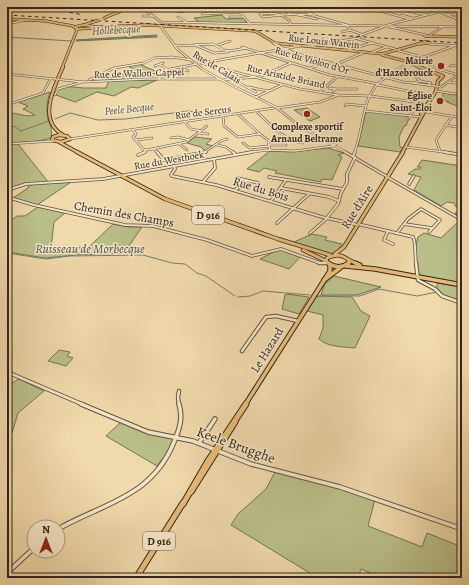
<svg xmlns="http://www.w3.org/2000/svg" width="469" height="585" viewBox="0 0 469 585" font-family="Alegreya,serif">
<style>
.green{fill:#babf89;stroke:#757252}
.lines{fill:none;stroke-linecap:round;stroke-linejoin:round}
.stream{stroke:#707e74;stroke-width:1}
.minor-far3-casing{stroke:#605240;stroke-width:2.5}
.minor-far2-casing{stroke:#605240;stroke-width:3.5}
.minor-far1-casing{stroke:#605240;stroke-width:4.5}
.minor-casing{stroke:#605240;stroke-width:5.5}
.major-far4-casing{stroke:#30251c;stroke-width:3}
.major-far3-casing{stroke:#30251c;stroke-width:4}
.major-far2-casing{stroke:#30251c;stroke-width:4.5}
.major-far1-casing{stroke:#30251c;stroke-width:5.5}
.major-casing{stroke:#30251c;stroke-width:7}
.highway-casing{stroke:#30251c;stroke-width:3}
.minor-far3{stroke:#f5e6c8;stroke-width:1.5}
.minor-far2{stroke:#f5e6c8;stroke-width:2}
.minor-far1{stroke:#f5e6c8;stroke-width:2.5}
.minor{stroke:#f5e6c8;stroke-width:3.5}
.major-far4{stroke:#e8bc76;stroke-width:2}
.major-far3{stroke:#e8bc76;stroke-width:2.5}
.major-far2{stroke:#e8bc76;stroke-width:3}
.major-far1{stroke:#e8bc76;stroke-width:3.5}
.major{stroke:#e8bc76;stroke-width:5}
.highway{stroke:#e8bc76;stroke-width:2}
.rail{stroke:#30251c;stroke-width:1;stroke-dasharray:3.5 3.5;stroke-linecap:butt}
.highway-bridge-casing{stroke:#30251c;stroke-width:3;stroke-linecap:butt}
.highway-bridge{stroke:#e8bc76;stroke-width:2}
.poi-dot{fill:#8f2418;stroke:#f5e6c8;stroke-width:1.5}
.labels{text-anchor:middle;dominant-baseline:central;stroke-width:3;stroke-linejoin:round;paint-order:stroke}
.far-street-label{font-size:10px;fill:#30251c;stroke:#f5e6c8}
.far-poi-label{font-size:10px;font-weight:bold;fill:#30251c;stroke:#f5e6c8;text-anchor:end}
.far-water-label{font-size:11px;font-style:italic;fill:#505148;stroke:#f5e6c8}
.shield{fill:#f5e6c8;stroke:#6b5f50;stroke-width:1}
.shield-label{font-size:11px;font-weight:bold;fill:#30251c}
.street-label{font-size:12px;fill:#30251c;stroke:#f5e6c8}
.water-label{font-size:13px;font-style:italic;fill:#505148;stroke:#f5e6c8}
.near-street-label{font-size:14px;fill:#30251c;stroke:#f5e6c8}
</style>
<rect width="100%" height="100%" fill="#f0d9ab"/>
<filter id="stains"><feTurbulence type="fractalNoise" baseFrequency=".005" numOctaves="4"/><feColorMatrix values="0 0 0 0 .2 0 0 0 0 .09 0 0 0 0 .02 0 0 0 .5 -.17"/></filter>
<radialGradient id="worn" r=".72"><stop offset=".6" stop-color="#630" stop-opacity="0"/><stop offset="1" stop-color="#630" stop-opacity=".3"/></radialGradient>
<g class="green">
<path d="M222 15 226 19 244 18 247 24 200 23 194 18Z"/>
<path d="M157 35V37L76 41 77 40Z"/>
<path d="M139 64 155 71 152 78 91 81 102 75 108 77 131 73 133 69 128 66Z"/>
<path d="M157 80 138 88 131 87 114 96 97 92 75 102 56 95 57 90C68 85 72 87 83 88 91 88 99 88 106 88L109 81Z"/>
<path d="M462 89V108L447 102H449L440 99 444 93 455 95Z"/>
<path d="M50 92C47 101 46 109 48 119 50 126 53 130 51 138L39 141 7 143V113C17 112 25 118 35 115L23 109 28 106 18 102Z"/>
<path d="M307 108 320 117 310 121 294 110Z"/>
<path d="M366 111 405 115 409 118 406 126H404L399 137 400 147 403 148 400 152 358 146Z"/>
<path d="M195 137 212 139 206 144 213 146 206 152 201 147 187 143Z"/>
<path d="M18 144 49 183 19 185 7 190V145Z"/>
<path d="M328 148 344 153 338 155 342 157 332 180 322 179 321 182 275 173 277 171 264 168 259 172 247 169 270 151 290 152Z"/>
<path d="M422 160 462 166V218L455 213 462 210 456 207 454 203 447 202 441 206 414 190 421 177 408 174 415 169H420L421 167H417Z"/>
<path d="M71 182 37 205 13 198 28 188 29 185Z"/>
<path d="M38 207 65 213 54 222 51 248 89 247 113 224 128 227H142L124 253 76 255 45 258 7 252V223L17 216H25Z"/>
<path d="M460 220 462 222V283L419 276 415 249 418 237 424 233 441 238Z"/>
<path d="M312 234 327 237 325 240 342 244 337 251 330 254 297 244 294 242Z"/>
<path d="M279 249 301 256 289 269 260 259Z"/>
<path d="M334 276 381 287 357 295H321L324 285Z"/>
<path d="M437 283 462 287V301L444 295 437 288Z"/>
<path d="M286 294 309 297 299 314 282 309 285 295Z"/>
<path d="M319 296 352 297 361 311 370 316 355 348C344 347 327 347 319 339L323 328V315L307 311 316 297Z"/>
<path d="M59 350 70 352 67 356 73 358 66 366 48 361Z"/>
<path d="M19 379 44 391 18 413 12 433 7 438V386Z"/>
<path d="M121 422 153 434 174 439 167 453 157 466 106 436Z"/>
<path d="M275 472 339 488 375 499 368 526 422 547 427 533 462 547V559L456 578H383L361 569 358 578H318L231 525 238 514 266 489Z"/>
</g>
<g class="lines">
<g class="stream">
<path d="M7 37 71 41"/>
<path d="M76 40 156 36"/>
<path d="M55 119 70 113 98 120 125 119 189 111 207 114"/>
<path d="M7 127 14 126 21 131 49 121"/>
<path d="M7 253 46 259 69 256 143 255 172 263 185 264 197 273 206 276 235 296"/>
<path d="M319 296H360L379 289 417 296 437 292"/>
<path d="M238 297 250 296 263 291 310 295"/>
</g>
<g class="minor-far3-casing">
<g id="minor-far3">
<path d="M141 7 161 22 385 26"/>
<path d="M196 7H198"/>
<path d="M235 7 250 24"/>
<path d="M278 7 291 14"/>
<path d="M298 7 315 16 347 25"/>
<path d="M367 7 409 19"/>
<path d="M420 7 437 12"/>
<path d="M172 9 180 12 188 10 187 7"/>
<path d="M205 9 209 13"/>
<path d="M222 9 220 10 222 12"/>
<path d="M286 10H293"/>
<path d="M381 10H403L418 7"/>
<path d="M404 10 426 15"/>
<path d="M441 11 462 8"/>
<path d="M440 12 462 21"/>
<path d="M272 13 281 15 263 17 260 14Z"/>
<path d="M202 14 239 12"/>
<path d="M294 14 317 19"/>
<path d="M281 15 290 21V25"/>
<path d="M281 15 312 14"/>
<path d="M401 15 412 18"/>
<path d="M448 15 462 13"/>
<path d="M143 16H153"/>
<path d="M178 17 188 23"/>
<path d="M230 17H243"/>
<path d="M7 24 26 20"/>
<path d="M388 25 442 11"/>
<path d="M347 26 350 30 361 34"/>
<path d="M385 26 462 27"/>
<path d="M161 27 178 50 202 69 227 83 276 107 298 125 347 153"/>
<path d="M390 27 426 35"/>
<path d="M458 30 462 31"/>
<path d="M342 32 350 30"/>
<path d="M108 34 129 32 125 25"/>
<path d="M430 35 442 27"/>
<path d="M358 39 395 49"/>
<path d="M343 41 359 47"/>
<path d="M273 43 294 53 403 82 428 85 431 83 420 81 413 83"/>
<path d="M429 44 462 46"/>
<path d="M195 45 214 53 228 52"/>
<path d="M218 45 230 41"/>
<path d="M175 46 213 44 224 50 230 51 246 48"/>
<path d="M308 46 359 38 361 35 383 27"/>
<path d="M242 47 330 75 379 84"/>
<path d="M348 50 372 43"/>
<path d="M396 50 422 57"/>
<path d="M370 53 386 47"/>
<path d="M420 59 438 69 462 76"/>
<path d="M201 63 300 89 337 95 369 96"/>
<path d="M202 63 300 46"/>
<path d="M408 63C424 56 440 52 456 45"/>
<path d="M337 64 365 52"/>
<path d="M160 65 167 69"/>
<path d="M416 65 425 62"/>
<path d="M155 66 163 63"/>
<path d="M450 66 462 64"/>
<path d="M181 68 188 71"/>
<path d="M310 68 328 62"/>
<path d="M7 74 83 82 147 79H220"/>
<path d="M413 74 420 81"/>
<path d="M385 76 409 63"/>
<path d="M259 77 291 63"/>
<path d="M159 79 165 70 197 64"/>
<path d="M89 80 114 68 144 63 154 58 172 57 191 60"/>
<path d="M223 80 256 77"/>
<path d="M449 82 462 84"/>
<path d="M239 83 256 92"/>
<path d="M378 85 433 96"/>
<path d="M428 85 441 87 462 72"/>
<path d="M248 87 268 91"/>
<path d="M329 88 335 89 333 92"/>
<path d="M335 89H357"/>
<path d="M436 91 455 94"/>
<path d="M320 92 337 77"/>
<path d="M55 95 58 89 82 82"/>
<path d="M370 96 423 103 426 105"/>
<path d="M256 97 282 85"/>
<path d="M7 105 43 93 51 78"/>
<path d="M345 106 346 104 366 106"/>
<path d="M277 108 320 102 338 95"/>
<path d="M365 111 421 117"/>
<path d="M257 112C269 123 285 142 303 143"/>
<path d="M427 112 462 118"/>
<path d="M223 117 224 126 238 137 260 134 239 115"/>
<path d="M409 119 411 114 421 103"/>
<path d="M184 121 191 129 201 131"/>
<path d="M445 125 462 128"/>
<path d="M133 130 136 134 133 137 143 149 147 150 186 142 207 126"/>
<path d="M199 133 208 134"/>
<path d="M260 134 268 140 270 150"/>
<path d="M171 138 178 137 189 140"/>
<path d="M70 139 274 108"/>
<path d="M460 139 462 135"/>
<path d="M136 140 152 138"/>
<path d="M243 143 250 148 269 146"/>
<path d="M7 144 53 141"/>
<path d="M179 144 187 150"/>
<path d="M217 145 226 147 234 153"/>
<path d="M269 145H286"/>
<path d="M332 145 336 144 340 137"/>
<path d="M406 147 451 153"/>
<path d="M154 149 158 153"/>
<path d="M440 151 436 140 452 116"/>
<path d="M143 153 146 150"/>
<path d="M203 153 221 141 227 139"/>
<path d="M247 153 266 150 295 151 333 146"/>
<path d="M354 153C365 130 360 90 387 77 399 71 414 72 427 70"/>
</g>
</g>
<g class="minor-far2-casing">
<g id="minor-far2">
<path d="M157 152 164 160 206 152"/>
<path d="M233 152 235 154"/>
<path d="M345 152 386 176"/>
<path d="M444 152 462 155"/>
<path d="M138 155 145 152"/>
<path d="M353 156 355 152"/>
<path d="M155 163 164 160"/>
<path d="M174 166 175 169 171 175 172 176 216 185 322 217 358 225"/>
<path d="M269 177 343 189"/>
<path d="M387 177 462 220"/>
<path d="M237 178 258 183"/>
<path d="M203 182 215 168 214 159"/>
<path d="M409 184 414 176"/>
<path d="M281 188 329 197 339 201"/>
<path d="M7 190 26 184 103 179 252 152"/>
<path d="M235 190 247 181"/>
<path d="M7 197 34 205 125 225 153 226 207 240 252 256 281 249 320 263H327"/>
<path d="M271 201 286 180"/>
<path d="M277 223 309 194"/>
<path d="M358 224 413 237C416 242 415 257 416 264"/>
<path d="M404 224 431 228"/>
<path d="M388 231 384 240 393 244"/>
<path d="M310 233 325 220 338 204 341 193 347 182V174L355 157"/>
<path d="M397 233 408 219 421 209 440 220 429 232"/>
</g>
</g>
<g class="minor-far1-casing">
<g id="minor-far1">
<path d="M319 263H327"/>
<path d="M416 263 418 280 435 289 442 296 462 303"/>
<path d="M242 351 266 317 276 316 298 321"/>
<path d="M7 372 84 405"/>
<path d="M179 391 178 397 179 405"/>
</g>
</g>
<g class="minor-casing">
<g id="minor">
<path d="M81 404 148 432 193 441 251 464 340 487 462 529"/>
<path d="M199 443 215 419"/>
<path d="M58 529C104 503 152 497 174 442 180 428 183 418 179 404"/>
<path d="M7 573 34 548"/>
</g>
</g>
<g class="major-far4-casing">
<g id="major-far4">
<path d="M7 19 46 21 73 26 78 29 93 28"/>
<path d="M74 27 83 25 97 27 147 25 255 31 275 43 383 54"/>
<path d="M425 36 462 37"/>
<path d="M382 54 425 42 430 43 419 44"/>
<path d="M382 55 405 61 422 68"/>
<path d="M62 68 77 30 76 29"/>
</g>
</g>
<g class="major-far3-casing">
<g id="major-far3">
<path d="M63 67C54 87 37 120 63 135"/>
<path d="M419 67 443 76 438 81 436 91 421 114"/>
<path d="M59 135 67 136 70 139 61 142 52 140 53 137Z"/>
<path d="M59 142 79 153"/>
<path d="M402 153 424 112"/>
</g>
</g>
<g class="major-far2-casing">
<g id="major-far2">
<path d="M77 152 165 199 278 239 330 255"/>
<path d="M303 250 326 261"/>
<path d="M335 254 344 247 403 152"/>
<path d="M349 260 357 264"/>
<path d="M329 264 326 261 327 258C336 254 341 254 349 260L348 264"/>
</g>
</g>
<g class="major-far1-casing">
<g id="major-far1">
<path d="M328 263C335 268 342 268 349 263"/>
<path d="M355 263 360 265"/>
<path d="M346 266 375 269 462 285"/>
<path d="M324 280 340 268"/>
<path d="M245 405 330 271V265"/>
</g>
</g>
<g class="major-casing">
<g id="major">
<path d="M191 492 235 422"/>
<path d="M183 504 208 461 246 404"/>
<path d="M136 578 183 503"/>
</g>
</g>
<g class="highway-casing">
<g id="highway">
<path d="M106 17 131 7"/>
<path d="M84 25 96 21"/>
</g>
</g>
<use href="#minor-far3" class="minor-far3"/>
<use href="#minor-far2" class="minor-far2"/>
<use href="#minor-far1" class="minor-far1"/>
<use href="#minor" class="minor"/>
<use href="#major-far4" class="major-far4"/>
<use href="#major-far3" class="major-far3"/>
<use href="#major-far2" class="major-far2"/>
<use href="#major-far1" class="major-far1"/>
<use href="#major" class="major"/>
<use href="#highway" class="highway"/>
<g class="rail">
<path d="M42 7 83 15"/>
<path d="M7 15 462 43"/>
</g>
<g class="highway-bridge-casing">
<g id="highway-bridge">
<path d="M103 19 106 17"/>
<path d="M96 21 99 20"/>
</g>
</g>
<use href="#highway-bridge" class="highway-bridge"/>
</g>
<g class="poi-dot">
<circle cx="441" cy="66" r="4"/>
<circle cx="440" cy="101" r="4"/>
<circle cx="307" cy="114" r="4"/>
</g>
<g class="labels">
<g class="far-street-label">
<text transform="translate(324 41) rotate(6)">Rue Louis Warein</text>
<text transform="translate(312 60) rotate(16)">Rue du Violon d'Or</text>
<text transform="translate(217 67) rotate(31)">Rue de Calais</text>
<text transform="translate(139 73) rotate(-2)">Rue de Wallon-Cappel</text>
<text transform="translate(286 76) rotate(13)">Rue Aristide Briand</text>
<text transform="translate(203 112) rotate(-7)">Rue de Sercus</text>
<text transform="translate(169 160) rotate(-10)">Rue du Westhoek</text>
</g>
<g class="far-poi-label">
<text x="433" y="60">Mairie<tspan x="433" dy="12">d'Hazebrouck</tspan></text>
<text x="432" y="95">Église<tspan x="432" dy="12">Saint-Éloi</tspan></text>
<text x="307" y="126" text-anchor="middle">Complexe sportif<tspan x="307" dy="12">Arnaud Beltrame</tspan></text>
</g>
<g class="far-water-label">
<text transform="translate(116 30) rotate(-3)">Hollebecque</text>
<text transform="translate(129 109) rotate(-6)">Peele Becque</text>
</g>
<g class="shield">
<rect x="192" y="206" width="32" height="18" rx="3"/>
<rect x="143" y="532" width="32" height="18" rx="3"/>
</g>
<g class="shield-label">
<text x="208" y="215">D 916</text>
<text x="159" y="541">D 916</text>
</g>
<g class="street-label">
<text transform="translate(261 189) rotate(17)">Rue du Bois</text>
<text transform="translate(357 207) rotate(-58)">Rue d'Aire</text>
<text transform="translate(124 214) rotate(10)">Chemin des Champs</text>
<text transform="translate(267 350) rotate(-58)">Le Hazard</text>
</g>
<g class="water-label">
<text x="90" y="248">Ruisseau de Morbecque</text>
</g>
<g class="near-street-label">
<text transform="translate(236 445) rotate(20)">Keele Brugghe</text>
</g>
</g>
<rect width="469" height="585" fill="none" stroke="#f0d9ab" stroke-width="24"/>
<rect x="8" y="8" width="453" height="569" fill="none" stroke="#30251c" stroke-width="2"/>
<rect x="12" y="12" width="445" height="561" fill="none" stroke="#30251c"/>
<g transform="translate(46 539)"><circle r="19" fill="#f5e6c8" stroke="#a69983"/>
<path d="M0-3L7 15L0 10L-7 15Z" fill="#8f2418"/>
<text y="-6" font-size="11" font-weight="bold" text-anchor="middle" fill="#30251c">N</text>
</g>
<rect width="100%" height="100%" filter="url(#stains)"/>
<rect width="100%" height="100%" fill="url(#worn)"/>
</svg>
